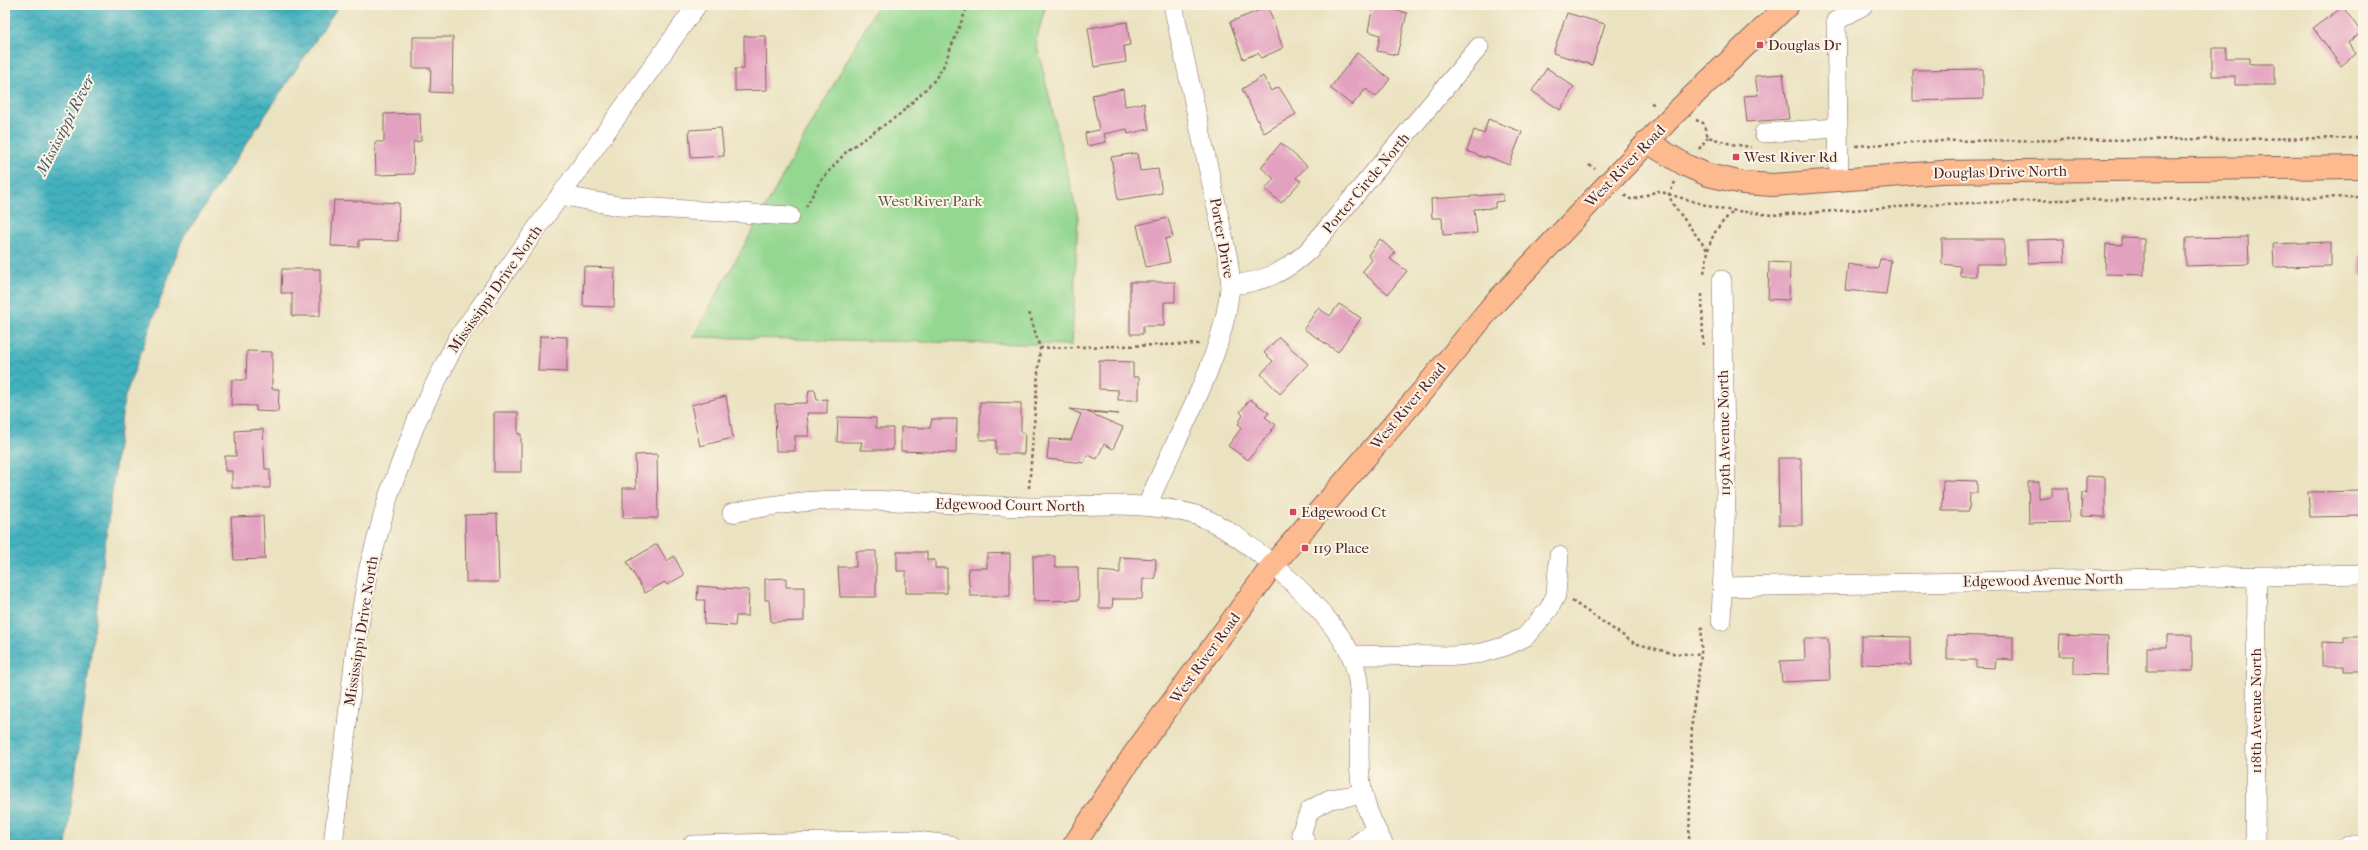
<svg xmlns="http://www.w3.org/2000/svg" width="2368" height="850" viewBox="0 0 2368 850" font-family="'IM FELL French Canon',serif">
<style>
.park{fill:#93d790;stroke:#6e7b5e}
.water{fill:url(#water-waves);stroke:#466874}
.building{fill:#e3a1c0}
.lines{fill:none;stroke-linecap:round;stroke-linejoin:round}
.minor-casing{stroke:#82635f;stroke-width:20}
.major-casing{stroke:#82635f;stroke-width:24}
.path{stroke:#82635f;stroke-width:2.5;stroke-dasharray:3 3;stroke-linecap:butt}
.minor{stroke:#fff;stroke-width:19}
.major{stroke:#fcba8e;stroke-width:22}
.poi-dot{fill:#d1495b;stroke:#fcf5e5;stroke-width:1.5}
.labels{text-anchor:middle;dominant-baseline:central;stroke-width:4;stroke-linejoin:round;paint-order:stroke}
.poi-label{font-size:15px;fill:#4a1f2b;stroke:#fcf5e5;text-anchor:start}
.street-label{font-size:15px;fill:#4a1f2b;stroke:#fcf5e5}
.park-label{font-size:15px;fill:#605649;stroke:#fcf5e5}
.water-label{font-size:16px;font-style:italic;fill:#475966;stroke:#fcf5e5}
</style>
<defs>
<pattern id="water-waves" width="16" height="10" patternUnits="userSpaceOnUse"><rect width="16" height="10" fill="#42b1be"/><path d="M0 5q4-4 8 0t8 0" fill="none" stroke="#398f9b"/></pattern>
</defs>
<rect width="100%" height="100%" fill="#fcf5e5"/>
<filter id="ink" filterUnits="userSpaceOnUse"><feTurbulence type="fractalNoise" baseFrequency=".025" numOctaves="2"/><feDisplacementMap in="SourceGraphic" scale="8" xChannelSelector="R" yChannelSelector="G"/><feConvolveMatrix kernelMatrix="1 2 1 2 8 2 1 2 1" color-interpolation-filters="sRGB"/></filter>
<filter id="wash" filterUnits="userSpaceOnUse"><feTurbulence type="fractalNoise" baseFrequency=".012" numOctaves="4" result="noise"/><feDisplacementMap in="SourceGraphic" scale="16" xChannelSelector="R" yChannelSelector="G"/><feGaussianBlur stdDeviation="0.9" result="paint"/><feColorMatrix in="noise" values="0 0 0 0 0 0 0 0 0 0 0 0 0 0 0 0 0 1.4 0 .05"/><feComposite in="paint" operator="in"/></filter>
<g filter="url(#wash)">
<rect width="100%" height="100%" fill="#eae2c0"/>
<path class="park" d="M878 5H1046L1036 41 1078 217 1072 345 693 337Z"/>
<path class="water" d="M5 5H339L182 240 124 399 66 845H5Z"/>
<g id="blocks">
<g class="building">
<path d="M1373 6 1407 13 1397 55 1377 51 1380 35 1368 31Z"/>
<path d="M1268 7 1283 48 1261 58 1258 53 1243 59 1230 22Z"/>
<path d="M2343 7 2361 32 2348 43 2356 54 2341 66 2313 28Z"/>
<path d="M1567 13 1605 24 1592 65 1553 53Z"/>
<path d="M1127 22 1130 45 1124 46 1126 62 1094 67 1088 28Z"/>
<path d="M744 36H766L767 90 735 91V69H744Z"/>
<path d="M413 37H453L452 93 430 92 431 68H413Z"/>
<path d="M2212 48H2226V58H2250V64H2275V85H2235V76H2212Z"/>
<path d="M1357 53 1390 79 1376 97 1366 89 1352 105 1330 88Z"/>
<path d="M1547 68 1574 87 1560 110 1532 91Z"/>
<path d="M1983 69V99L1913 101V70Z"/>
<path d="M1783 74 1789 119 1747 122 1744 96 1758 95 1755 76Z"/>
<path d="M1263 76 1271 91 1279 87 1296 114 1264 133 1242 89Z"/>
<path d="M1123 89 1125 106 1144 103 1149 129 1128 134 1127 129 1104 134 1106 142 1087 146 1085 133 1099 130 1092 95Z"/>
<path d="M420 113 421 141 413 142 414 174 376 175 375 142H384V114Z"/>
<path d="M1488 119 1522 132 1509 165 1486 156 1485 158 1467 151 1474 130 1484 134Z"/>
<path d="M721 128 724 156 691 158 689 130Z"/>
<path d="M1281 143 1307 166 1296 178 1301 181 1281 203 1265 189 1274 179 1261 167Z"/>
<path d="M1137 153 1140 171 1158 169 1162 193 1118 200 1111 157Z"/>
<path d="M1503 194V201L1495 202V208L1474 209 1477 233 1443 235 1442 218H1432L1431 199Z"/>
<path d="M334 200 399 203 398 241 359 240V247L331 246Z"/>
<path d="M1168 218 1173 237 1165 239 1170 262 1146 267 1137 225Z"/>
<path d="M2122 237 2144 238V275L2105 274 2106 244 2122 245Z"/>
<path d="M2248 237 2249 264 2186 266V238Z"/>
<path d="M1380 239 1395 253 1390 259 1407 271 1388 294 1362 272 1372 260 1368 255Z"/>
<path d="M1942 239H2004V264H1976V276H1960V266L1942 264Z"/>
<path d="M2064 239 2065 262 2028 263 2027 240Z"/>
<path d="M2331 242V266L2274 267 2273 244Z"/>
<rect x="2359" y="255" width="4" height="21"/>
<path d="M1880 259 1891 260 1886 294 1845 290 1848 264 1878 269Z"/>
<path d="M1769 262 1790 263 1789 300 1768 299Z"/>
<path d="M584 267 615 268 614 307 583 306Z"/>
<path d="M282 269H320V316H292V293H281Z"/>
<path d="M1130 282H1175V302H1164V326H1143V334H1130Z"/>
<path d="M1339 304 1361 318 1338 352 1304 329 1318 308 1330 316Z"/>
<path d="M540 336 567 337V372L538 371Z"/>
<path d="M1279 337 1308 364 1280 394 1261 374 1273 361 1264 353Z"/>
<path d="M247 351 272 352V389H279L278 412 256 411V406L231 405 232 380H246Z"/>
<path d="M1099 361 1133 362V377H1139V400H1118V390L1099 389Z"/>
<path d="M809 390H815L817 400 827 399V413H807L809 436H795V451H776L775 404 807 403Z"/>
<path d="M726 396 733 438 700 446 691 405Z"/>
<path d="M1250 399 1269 413 1265 417 1276 425 1248 460 1228 446 1242 427 1238 424 1243 415 1240 412Z"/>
<path d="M980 402 1021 403V433H1025L1024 454H996V440H980Z"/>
<path d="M1069 409 1119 414 1087 412 1123 427 1113 449 1104 444 1097 459 1087 455 1084 463 1047 459 1049 439 1071 440 1081 414Z"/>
<path d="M494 412H518V434H521V472H494Z"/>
<path d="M838 417 876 418V428H893V450H860L862 442H837Z"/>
<path d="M932 419H957L956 453 901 451V427L930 428Z"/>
<path d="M263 429 265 469H270V488H232V471H225V456H236L235 431Z"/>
<path d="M657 454 658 518H623V488H636L635 455Z"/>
<path d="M1778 458H1801L1802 525H1779Z"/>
<path d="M2086 476 2105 477V517L2081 516 2082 493H2086Z"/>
<path d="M1943 480 1977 481V493H1970L1969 511H1942Z"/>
<path d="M2028 482H2039V499L2052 497V488H2068L2069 522 2029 523Z"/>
<path d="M2363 491V516L2310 517 2308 492Z"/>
<path d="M497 514 499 582H466L465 515Z"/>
<path d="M263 516 265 559 234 560 231 517Z"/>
<path d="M657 544 667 561 674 556 684 575 667 585 665 582 645 593 627 562Z"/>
<path d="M856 551H876V597H840L838 567H856Z"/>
<path d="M897 552H927V560H935V568H947V593H906V571H897Z"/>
<path d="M1010 553V596H970L968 568H987V554Z"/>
<path d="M1033 556H1055V567H1078L1079 600 1034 601Z"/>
<path d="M1120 557 1156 559 1155 579H1143L1142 599H1113L1112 608H1099V571L1120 573Z"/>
<path d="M786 578V587H804V621L771 622 769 600H765V579Z"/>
<path d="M698 586 749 590 748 616H736L735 626 704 624 705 600H697Z"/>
<path d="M1947 635 2013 637V660L1996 659 1995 668 1976 667V660H1947Z"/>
<path d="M2060 635 2108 637 2107 675 2074 674V656H2059Z"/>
<path d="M2167 635H2192V671H2147V647H2167Z"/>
<path d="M1861 636 1911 637V665L1861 664Z"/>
<path d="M2344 637H2363V671H2344V666H2322V642L2344 643Z"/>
<path d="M1804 639H1828L1830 680 1782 682 1780 661 1805 660Z"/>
</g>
</g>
</g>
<g filter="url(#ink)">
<use href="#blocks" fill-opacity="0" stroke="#82635f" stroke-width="1"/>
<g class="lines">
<g class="minor-casing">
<g id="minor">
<path d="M1764 133 1837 128"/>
<path d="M1839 179 1836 21 1864 5"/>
<path d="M560 195 618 206 790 216"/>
<path d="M1230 285C1264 282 1286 272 1310 249L1479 47"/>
<path d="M1147 506C1175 437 1223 362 1230 287 1231 278 1229 268 1228 259L1173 5"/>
<path d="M732 513C760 507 786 503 814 501 886 497 958 506 1030 507 1084 507 1143 499 1196 515 1242 530 1329 609 1350 653 1367 689 1356 737 1360 775 1362 801 1372 823 1384 845"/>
<path d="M1723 587 2363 574"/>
<path d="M1721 621 1726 497 1722 280"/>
<path d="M1351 655 1458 656 1482 653 1506 646 1525 637 1549 609 1556 595 1559 556"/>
<path d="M333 845 356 646 368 571 389 494 417 420 458 338 697 5"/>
<path d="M692 845 908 840 950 845"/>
<path d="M1307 845 1301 833 1310 810 1330 799 1363 794"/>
<path d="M1356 845 1376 830"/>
<path d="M2255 845 2257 576"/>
<path d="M2348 845H2363"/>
</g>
</g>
<g class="major-casing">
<g id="major">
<path d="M1647 142 1687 166 1708 175 1743 183 1773 185 1941 172 2363 167"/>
<path d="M1074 845 1134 754 1272 566 1425 388 1492 306 1675 113 1788 5"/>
</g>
</g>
<g class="path">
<path d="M1651 103 1656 105"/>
<path d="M1696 120 1703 123 1708 137 1731 144 1751 147"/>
<path d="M1856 146 1928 141 2363 138"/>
<path d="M1699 149 1708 137"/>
<path d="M1589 165 1595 169"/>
<path d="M1675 182 1669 194 1672 203 1708 251 1704 273"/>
<path d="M1624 195 1632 200 1658 191 1719 209 1772 215 1944 204 2057 200 2363 197"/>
<path d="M806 207 820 181 848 150 900 114 933 82 943 67 968 5"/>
<path d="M1708 250C1712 234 1720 223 1733 212"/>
<path d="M1702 294 1703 347"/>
<path d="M1040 348 1199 344"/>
<path d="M1029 488 1040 348 1029 312"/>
<path d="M1572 601 1634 643 1671 653 1701 655"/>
<path d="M1689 845 1692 719 1701 655 1702 625"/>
</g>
<use href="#minor" class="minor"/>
<use href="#major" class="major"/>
</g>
</g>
<g class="poi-dot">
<rect x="1756" y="41" width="8" height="8" rx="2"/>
<rect x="1732" y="153" width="8" height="8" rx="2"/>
<rect x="1289" y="508" width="8" height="8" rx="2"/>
<rect x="1301" y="544" width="8" height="8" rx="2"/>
</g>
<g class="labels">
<g class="poi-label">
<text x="1768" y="45">Douglas Dr</text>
<text x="1744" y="157">West River Rd</text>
<text x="1301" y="512">Edgewood Ct</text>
<text x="1313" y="548">119 Place</text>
</g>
<g class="street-label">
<text transform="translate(1625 166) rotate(-46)">West River Road</text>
<text transform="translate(2000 172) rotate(-1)">Douglas Drive North</text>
<text transform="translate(1366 183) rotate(-50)">Porter Circle North</text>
<text transform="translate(1222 238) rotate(80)">Porter Drive</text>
<text transform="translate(495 289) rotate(-55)">Mississippi Drive North</text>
<text transform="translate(1408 406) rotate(-50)">West River Road</text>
<text transform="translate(1724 433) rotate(-91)">119th Avenue North</text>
<text transform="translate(1010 505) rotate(1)">Edgewood Court North</text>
<text transform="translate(2043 580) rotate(-1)">Edgewood Avenue North</text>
<text transform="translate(361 631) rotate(-81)">Mississippi Drive North</text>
<text transform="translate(1205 658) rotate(-54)">West River Road</text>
<text transform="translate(2256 711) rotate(-90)">118th Avenue North</text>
</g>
<g class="park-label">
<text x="930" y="201">West River Park</text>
</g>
<g class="water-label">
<text transform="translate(65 125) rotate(-63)">Mississippi River</text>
</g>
</g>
<rect width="2368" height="850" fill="none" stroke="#fcf5e5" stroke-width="20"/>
</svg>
